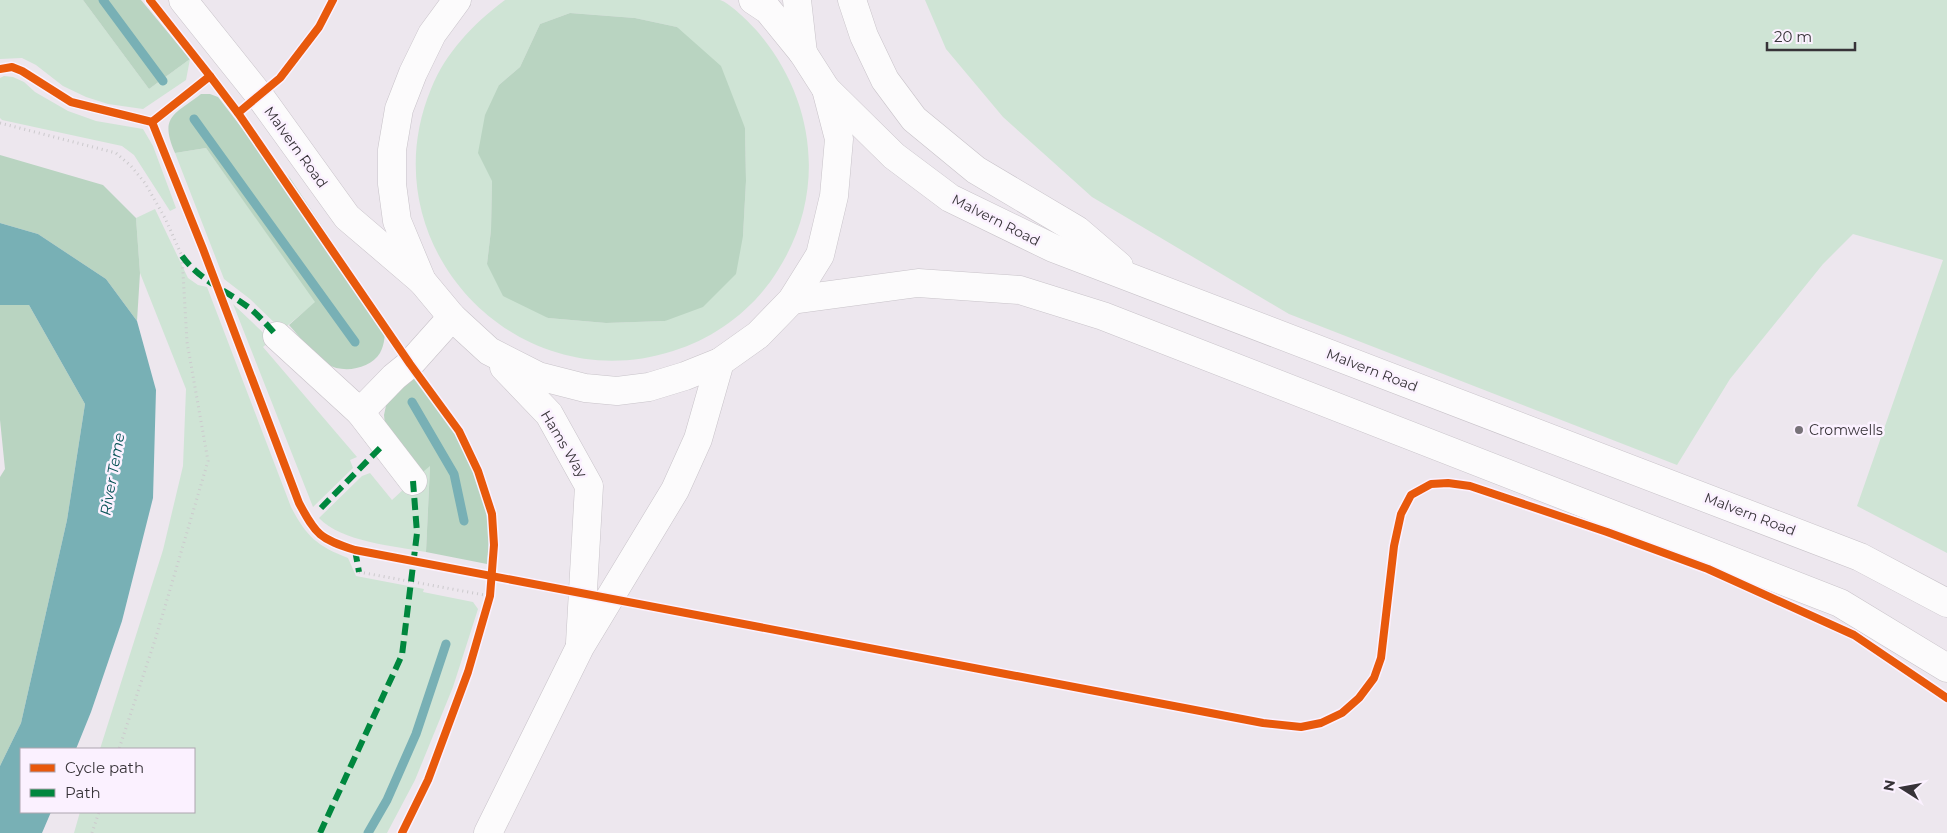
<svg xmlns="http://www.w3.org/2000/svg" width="1947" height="833" viewBox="0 0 1947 833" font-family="Montserrat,sans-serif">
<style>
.green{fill:#cfe4d5;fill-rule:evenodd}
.forest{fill:#b9d4c1}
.water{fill:#78b0b5}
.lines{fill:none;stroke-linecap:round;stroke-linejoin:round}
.stream{stroke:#78b0b5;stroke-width:9}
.minor-casing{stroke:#c8c3c9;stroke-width:29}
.major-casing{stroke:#c8c3c9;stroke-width:29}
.highway-casing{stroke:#c8c3c9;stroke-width:29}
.path{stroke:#cccacd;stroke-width:3;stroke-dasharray:1 4;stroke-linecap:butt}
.minor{stroke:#fcfbfc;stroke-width:28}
.major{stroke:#fcfbfc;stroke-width:28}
.highway{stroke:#fcfbfc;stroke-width:28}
.quiet{stroke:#00873e;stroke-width:6;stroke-dasharray:12 6;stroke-linecap:butt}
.cycleway-casing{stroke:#fbf1ff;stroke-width:11}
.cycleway{stroke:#e8590c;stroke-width:8}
.poi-dot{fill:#777278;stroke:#fbf1ff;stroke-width:2}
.labels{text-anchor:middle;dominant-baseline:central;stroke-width:5;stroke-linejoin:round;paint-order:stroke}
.street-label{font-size:14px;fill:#373338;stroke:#fbf1ff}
.poi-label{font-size:14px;fill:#373338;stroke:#fbf1ff;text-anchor:start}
.water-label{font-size:15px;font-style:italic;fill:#075356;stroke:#fbf1ff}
</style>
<rect width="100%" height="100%" fill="#ede7ee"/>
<g class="green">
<path d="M0 0H83L149 89 190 59 186 80 143 109 108 104 86 97 63 86 36 65 22 58 0 59Z"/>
<path d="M505 0C558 0 611 0 664 0 677 0 709 0 720 0 730 3 750 23 757 31 816 99 827 193 778 270 755 308 716 338 673 351 515 402 367 244 431 89 446 52 473 24 505 0ZM570 13 635 18 677 27 745 128 746 181 743 236 665 321 606 323 548 318 487 264 491 230 492 181 499 85 520 67 540 24Z"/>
<path d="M925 0H1947V553L1857 506 1943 260 1853 234 1823 264 1730 379 1677 465 1289 314 1092 197 1003 117 946 49Z"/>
<path d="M4 76 13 77 24 82 35 92 68 111 96 121 143 129 153 146 176 208 170 211 134 155 122 146 2 120 0 118V78Z"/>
<path d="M206 148 316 302 282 330 250 299 224 279 175 153Z"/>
<path d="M155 209 188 278 198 285 207 287 291 507C306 536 317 546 348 558L356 576 424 589 423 592 473 602 478 609 453 687 415 780 387 833H74L80 812H194V749H100L163 550 183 466 186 389 140 273 136 218Z"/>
<path d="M233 304 271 340 263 347 357 457 350 460 353 468 313 507Z"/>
<path d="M430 465 426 552C395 546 341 542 319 518L362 476 370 473 392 500Z"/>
</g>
<g class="forest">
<path d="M83 0H141L190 59 149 89Z"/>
<path d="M570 13 635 18 677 27 721 66 745 128 746 181 743 236 736 274 703 307 665 321 606 323 548 318 503 296 487 264 491 230 492 181 478 153 485 115 499 85 520 67 540 24Z"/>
<path d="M201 94H210L218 97 255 145 290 178 386 322C385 333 385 344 380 353 370 369 343 374 327 364 312 354 301 338 289 325L315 302 206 148 175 153C159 116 174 115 201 94Z"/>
<path d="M0 155 103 185 136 218 140 273 137 321 106 279 38 234 0 223Z"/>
<path d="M0 305H29L85 404 67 520 21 723 0 766V477L5 469 0 420Z"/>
<path d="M420 373C451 423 487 476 489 537 489 546 488 555 487 564L426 552 430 466 418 476 385 425 384 415 387 401Z"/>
</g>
<path class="water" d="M0 223 38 234 106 279 137 321 156 390 153 498 122 621 91 712 76 749H21V812H51L42 833H0V766L21 723 67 520 85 404 29 305H0Z"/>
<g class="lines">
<g class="stream">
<path d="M103 0 163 81"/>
<path d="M194 119 355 342"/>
<path d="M412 402 454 474 464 521"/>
<path d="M368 833 387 800 416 734 446 644"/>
</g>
<g class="minor-casing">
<g id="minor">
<path d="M277 336 360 412 394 377 410 364 452 317"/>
<path d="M360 412 413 481"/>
</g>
</g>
<g class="major-casing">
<path id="major" d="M183 0 259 95 347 217 422 281"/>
</g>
<g class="highway-casing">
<g id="highway">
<path d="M457 0 432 34 413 73 399 109 392 150V184L397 221 422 281 452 317 489 351 538 376 585 388 617 391 649 387 685 376 720 362 758 335 792 300 820 255 834 196 839 139 826 89 803 53 768 10 753 0"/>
<path d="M797 0 803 53"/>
<path d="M852 0 864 36 885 80 914 119 976 170 1077 230 1119 266"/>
<path d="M826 89 894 156 950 198 1053 248 1860 557 1947 603"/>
<path d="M792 300 918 283 1020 290 1103 316 1840 603 1947 668"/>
<path d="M504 367 549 414 589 486 580 643"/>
<path d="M488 833 580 647 675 490 698 439 720 362"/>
</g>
</g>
<g class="path">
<path d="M0 123 116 153 131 166 145 183 165 218 182 256 187 342 208 461 156 637 119 749"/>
<path d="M359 572 490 596"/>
<path d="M92 833 99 812"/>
</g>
<use href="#minor" class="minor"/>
<use href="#major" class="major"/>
<use href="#highway" class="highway"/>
<g class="quiet">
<path d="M182 256C200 281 228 291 252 310 261 318 269 327 277 336"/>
<path d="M321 508 384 444"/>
<path d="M355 550 359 572"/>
<path d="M320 833 402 655 417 533 413 481"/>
</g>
<g class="cycleway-casing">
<g id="cycleway">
<path d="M150 0 210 76"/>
<path d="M0 69 12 67 22 71 71 102 152 122"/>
<path d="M238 113 280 78 319 27 333 0"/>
<path d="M152 122 203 249 299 503C316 535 320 539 355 550L1263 723 1301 727 1321 723 1342 713 1359 698 1374 678 1381 658 1394 546 1401 514 1411 495 1431 484 1448 483 1470 486 1607 532 1708 569 1854 635 1947 698"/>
<path d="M152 122 210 76 238 113 410 364 459 431 478 471 492 514 494 545 490 596 468 672 428 780 402 833"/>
</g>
</g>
<use href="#cycleway" class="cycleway"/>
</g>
<circle class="poi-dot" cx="1799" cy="430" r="5"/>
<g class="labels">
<g class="street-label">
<text transform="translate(296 147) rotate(54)">Malvern Road</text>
<text transform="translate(996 220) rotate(27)">Malvern Road</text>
<text transform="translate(1372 370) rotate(21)">Malvern Road</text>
<text transform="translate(564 444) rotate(59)">Hams Way</text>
<text transform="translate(1750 514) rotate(21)">Malvern Road</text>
</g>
<g class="poi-label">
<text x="1809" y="430">Cromwells</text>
</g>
<g class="water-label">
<text transform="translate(112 474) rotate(-80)">River Teme</text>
</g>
</g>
<rect x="20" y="748" width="175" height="65" fill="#fbf1ff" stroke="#ada5af"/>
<rect x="30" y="764" width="25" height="8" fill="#e8590c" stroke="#ada5af"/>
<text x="65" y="773" font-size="15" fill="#373338">Cycle path</text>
<rect x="30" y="789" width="25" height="8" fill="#00873e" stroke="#ada5af"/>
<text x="65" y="798" font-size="15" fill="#373338">Path</text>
<g transform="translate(1902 788) rotate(281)" stroke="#fbf1ff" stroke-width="4" paint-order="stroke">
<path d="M0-4L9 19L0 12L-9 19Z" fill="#373338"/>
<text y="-8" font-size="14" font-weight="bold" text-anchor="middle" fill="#373338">N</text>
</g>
<path d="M1767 42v8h88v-8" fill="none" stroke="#373338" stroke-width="2.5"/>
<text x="1774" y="42" font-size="15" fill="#373338" stroke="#fbf1ff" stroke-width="4" paint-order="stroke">20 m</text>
</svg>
